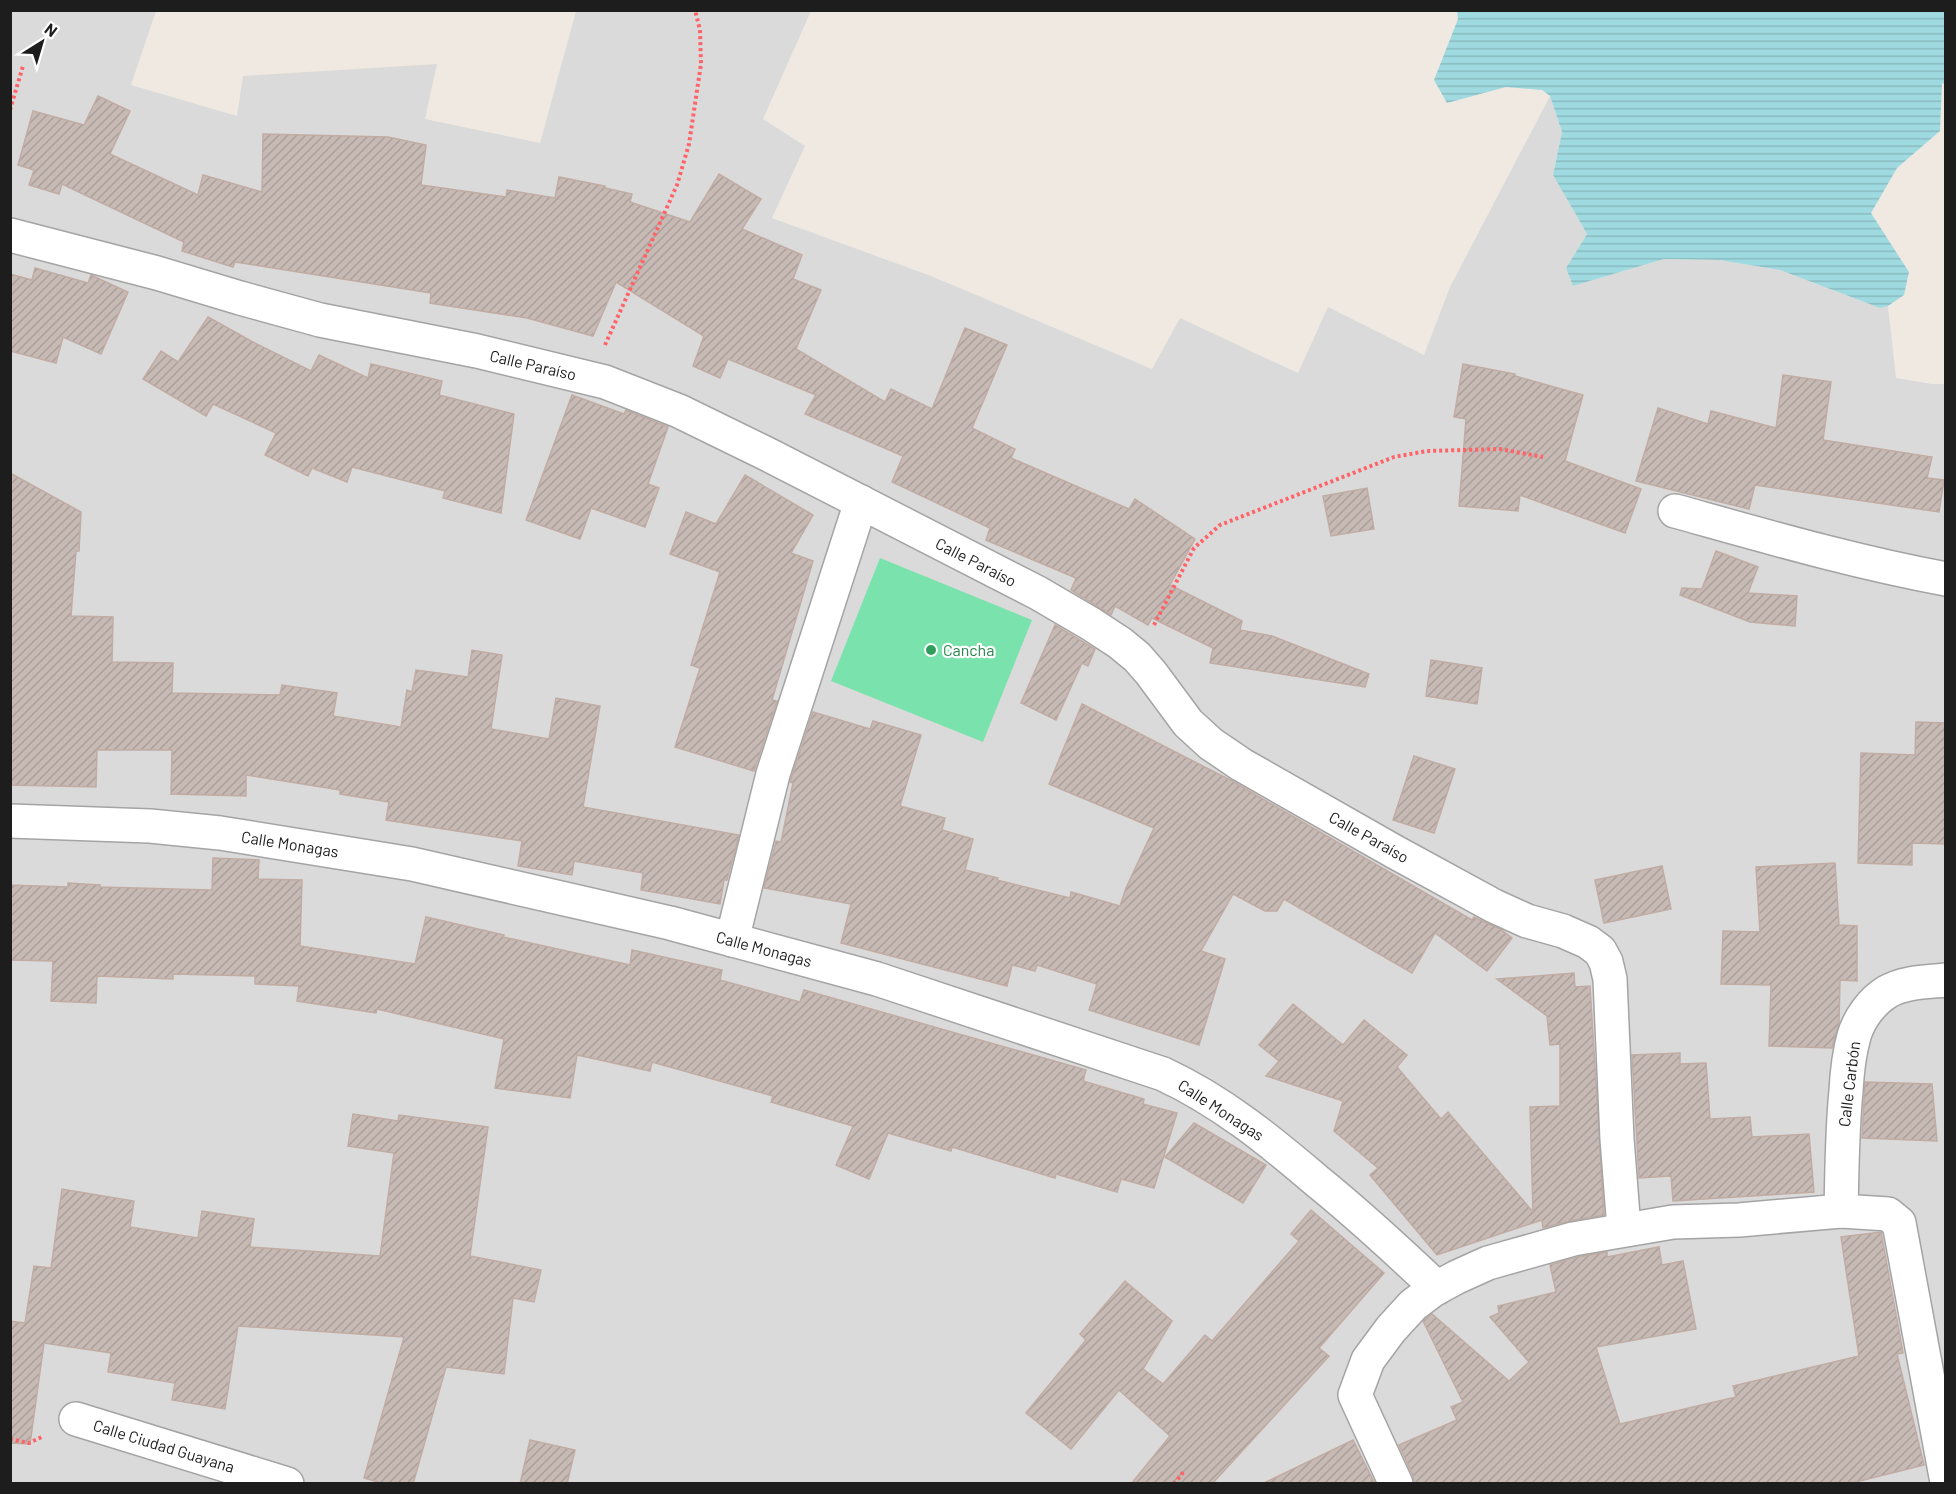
<svg xmlns="http://www.w3.org/2000/svg" width="1956" height="1494" font-family="Barlow,sans-serif">
<style>
.residential{fill:#dbdada}
.pitch{fill:#7ae3ad}
.water{fill:url(#water-rules)}
.building{fill:url(#building-hatch);stroke:#c1aca3;stroke-width:1.5}
.lines{fill:none;stroke-linecap:round;stroke-linejoin:round}
.street-casing{stroke:#a4a4a4;stroke-width:36}
.path{stroke:#ff6368;stroke-width:4;stroke-dasharray:3 3;stroke-linecap:butt}
.street{stroke:#fff;stroke-width:33}
.leisure-dot{fill:#2e9e5b;stroke:#fff;stroke-width:2}
.labels{text-anchor:middle;stroke-width:4.5;stroke-linejoin:round;paint-order:stroke}
.street-label{font-size:16px;fill:#1d1d1d;stroke:#fff}
.leisure-label{font-size:16px;fill:#27864d;stroke:#fff;text-anchor:start}
</style>
<defs>
<pattern id="water-rules" width="6" height="5" patternUnits="userSpaceOnUse" patternTransform="scale(1.5)"><rect width="6" height="5" fill="#9fdae0"/><path d="M0 2.5h6" fill="none" stroke="#88bbc0"/></pattern>
<pattern id="building-hatch" width="6" height="6" patternUnits="userSpaceOnUse" patternTransform="scale(1.5)"><rect width="6" height="6" fill="#c7bab5"/><path d="M-1 1l2-2M0 6l6-6M5 7l2-2" fill="none" stroke="#aa9f9b"/></pattern>
</defs>
<rect width="100%" height="100%" fill="#efe9e2"/>
<polygon class="residential" points="10,11 156,11 131,85 237,116 243,76 437,64 425,119 540,143 576,11 811,11 763,119 805,146 772,218 931,276 1152,369 1180,318 1298,373 1328,307 1424,355 1450,287 1550,96 1562,132 1553,175 1587,234 1566,268 1573,286 1664,259 1719,260 1780,270 1880,308 1888,306 1896,378 1932,384 1946,384 1945,1483 11,1483"/>
<polygon class="pitch" points="880,558 1032,620 983,742 831,681"/>
<polygon class="water" points="1457,11 1945,11 1946,85 1942,83 1940,131 1897,168 1871,213 1909,272 1904,295 1888,306 1880,308 1780,270 1719,260 1664,259 1573,286 1566,268 1587,234 1553,175 1562,132 1550,96 1542,90 1506,87 1447,103 1434,80 1458,19"/>
<g class="building">
<polygon points="98,96 130,111 110,154 198,195 203,175 262,192 263,134 388,137 426,145 421,185 506,197 507,190 555,198 559,177 605,186 605,188 632,194 630,202 690,222 719,174 761,199 742,229 802,255 793,279 821,290 796,349 885,402 891,389 932,409 965,328 1007,345 972,428 1015,449 1011,458 1129,509 1135,499 1195,539 1170,585 1242,621 1240,630 1272,636 1369,674 1365,687 1210,663 1213,648 1152,618 1148,625 1115,606 1111,615 1071,590 1076,578 986,540 990,528 892,482 903,456 805,414 816,395 728,359 720,378 693,366 704,336 616,282 593,336 527,318 430,303 431,293 235,262 233,267 182,251 184,242 62,184 59,194 29,185 34,170 18,165 33,111 84,125"/>
<polygon points="35,268 88,283 91,275 128,292 101,354 63,337 56,363 10,351 10,274 32,280"/>
<polygon points="208,317 251,341 311,371 319,355 368,378 371,364 442,381 439,395 514,414 501,513 443,498 445,491 352,467 347,482 312,468 308,476 265,455 276,433 213,404 206,416 143,379 161,351 178,362"/>
<polygon points="1463,364 1515,374 1515,376 1583,395 1565,461 1641,489 1625,533 1520,495 1518,511 1459,506 1466,419 1454,417"/>
<polygon points="1783,375 1831,382 1823,440 1932,457 1927,478 1944,480 1939,512 1755,485 1749,509 1636,481 1658,408 1708,424 1711,411 1776,428"/>
<polygon points="572,395 624,414 626,410 668,427 648,484 659,488 645,527 591,508 580,539 526,520"/>
<polygon points="10,473 81,512 79,551 76,551 71,616 113,617 112,662 173,663 172,693 280,695 282,685 337,693 333,716 401,727 407,690 412,692 416,670 468,677 472,650 502,655 491,729 549,739 556,698 600,706 583,807 739,835 727,880 724,880 720,904 641,890 643,873 574,861 572,875 518,866 522,841 386,820 389,802 340,794 340,790 246,775 246,796 171,794 172,750 97,750 96,787 10,785"/>
<polygon points="745,475 813,515 791,553 813,561 772,700 777,701 754,771 675,747 700,668 691,665 720,572 670,554 686,512 716,524"/>
<polygon points="1367,488 1374,529 1331,536 1323,496"/>
<polygon points="1716,551 1758,567 1748,593 1797,596 1795,626 1750,622 1680,595 1682,588 1702,589"/>
<polygon points="1055,625 1095,649 1088,666 1082,663 1056,720 1021,703"/>
<polygon points="1431,660 1482,668 1477,704 1426,696"/>
<polygon points="1082,704 1230,780 1472,920 1474,917 1500,929 1512,938 1487,971 1435,933 1412,973 1284,899 1277,911 1265,911 1233,894 1201,951 1225,959 1199,1045 1089,1010 1097,984 1037,965 1035,971 1012,965 1007,986 841,943 851,904 764,888 776,841 781,842 793,783 790,782 813,712 870,729 873,721 921,735 900,806 945,818 942,830 973,839 965,870 998,878 997,880 1070,898 1071,892 1120,906 1126,888 1154,828 1049,784"/>
<polygon points="1916,722 1946,723 1946,844 1912,843 1912,865 1858,863 1861,753 1915,755"/>
<polygon points="1414,756 1455,769 1434,833 1393,820"/>
<polygon points="213,858 259,860 258,879 302,880 300,946 415,964 426,917 504,935 503,937 630,965 632,950 722,970 720,980 800,1002 804,990 1086,1070 1083,1081 1144,1099 1143,1104 1177,1113 1154,1188 1121,1179 1117,1192 1056,1174 1055,1178 952,1147 951,1151 888,1133 869,1179 836,1165 853,1126 771,1102 773,1096 652,1062 650,1071 577,1055 570,1098 495,1088 504,1039 377,1009 376,1013 297,1001 299,986 255,984 255,976 173,974 173,979 97,976 96,1003 51,1001 53,961 10,960 10,885 68,887 68,883 100,885 100,887 212,890"/>
<polygon points="1835,863 1839,925 1857,926 1857,981 1840,980 1839,1023 1832,1048 1769,1046 1771,985 1721,984 1723,931 1760,932 1756,867"/>
<polygon points="1662,866 1671,909 1604,923 1595,880"/>
<polygon points="1574,973 1575,987 1590,986 1604,1215 1570,1221 1543,1228 1542,1220 1437,1255 1370,1175 1378,1168 1334,1131 1343,1101 1266,1076 1279,1061 1259,1045 1293,1004 1343,1045 1364,1020 1407,1055 1397,1067 1441,1119 1448,1112 1533,1212 1530,1107 1560,1106 1560,1044 1550,1045 1547,1016 1497,979"/>
<polygon points="1680,1053 1680,1064 1706,1063 1710,1119 1750,1117 1752,1137 1809,1134 1814,1192 1673,1201 1671,1176 1639,1178 1632,1055"/>
<polygon points="1865,1082 1932,1084 1937,1141 1862,1138"/>
<polygon points="353,1114 398,1121 399,1115 488,1127 470,1256 541,1270 534,1302 513,1298 504,1374 446,1367 413,1484 385,1484 364,1478 404,1337 238,1326 225,1409 172,1400 175,1383 108,1372 111,1353 44,1343 30,1444 10,1443 10,1321 25,1323 34,1266 51,1268 62,1189 134,1201 130,1227 198,1238 202,1211 254,1219 250,1247 380,1256 394,1153 348,1146"/>
<polygon points="1194,1123 1266,1165 1243,1203 1165,1157"/>
<polygon points="1311,1210 1384,1273 1319,1348 1329,1356 1212,1484 1131,1484 1170,1436 1119,1390 1071,1449 1026,1413 1086,1340 1080,1334 1125,1281 1172,1321 1143,1369 1163,1384 1205,1335 1212,1341 1299,1241 1291,1234"/>
<polygon points="1881,1232 1903,1353 1897,1354 1924,1465 1848,1484 1414,1484 1413,1476 1399,1445 1457,1420 1451,1407 1463,1402 1423,1321 1432,1314 1509,1381 1529,1362 1490,1317 1499,1313 1498,1306 1556,1292 1550,1265 1577,1257 1607,1252 1607,1257 1659,1247 1662,1265 1683,1261 1696,1329 1596,1347 1620,1424 1736,1397 1733,1386 1859,1356 1841,1237"/>
<polygon points="530,1440 575,1450 567,1484 520,1484"/>
<polygon points="1353,1440 1375,1484 1262,1484"/>
</g>
<g class="lines">
<defs>
<g id="street">
<polyline points="10,235 157,273 240,298 320,320 477,351 605,382 679,411 769,455 1038,593 1091,624 1120,643 1137,657 1151,673 1188,723 1211,744 1242,765 1395,852 1494,906 1527,921 1563,931 1588,942 1600,951 1606,962 1610,979 1617,1139 1624,1229"/>
<path d="M1675,511C1765,536 1854,562 1946,579"/>
<path d="M10,821L150,826L220,833L412,864L670,923L877,979L1163,1074C1221,1101 1269,1140 1317,1181C1359,1215 1398,1251 1437,1288"/>
<polyline points="732,940 773,774 861,502"/>
<path d="M1841,1211C1842,1171 1842,1131 1846,1091C1847,1072 1849,1054 1854,1036C1859,1019 1872,1001 1887,992C1904,982 1926,982 1946,980"/>
<polyline points="76,1419 287,1484"/>
<polyline points="1396,1484 1355,1395 1368,1360 1391,1329 1413,1305 1433,1290 1457,1277 1488,1263 1573,1239 1673,1222 1739,1220 1841,1211 1888,1214 1899,1223 1946,1477"/>
</g>
</defs>
<use href="#street" class="street-casing"/>
<g class="path">
<polyline points="10,110 23,66"/>
<polyline points="605,345 677,185 689,144 701,64 700,30 695,10"/>
<polyline points="1154,625 1194,548 1220,525 1394,457 1427,451 1500,449 1543,457"/>
<polyline points="10,1439 29,1443 44,1436"/>
<polyline points="1174,1484 1184,1471"/>
</g>
<use href="#street" class="street"/>
</g>
<circle class="leisure-dot" cx="931" cy="650" r="6"/>
<g class="labels">
<g class="street-label">
<text transform="translate(533 365) rotate(13)" y="6">Calle Paraíso</text>
<text transform="translate(976 562) rotate(27)" y="6">Calle Paraíso</text>
<text transform="translate(1369 837) rotate(29)" y="6">Calle Paraíso</text>
<text transform="translate(290 844) rotate(9)" y="6">Calle Monagas</text>
<text transform="translate(764 949) rotate(15)" y="6">Calle Monagas</text>
<text transform="translate(1849 1084) rotate(-83)" y="6">Calle Carbón</text>
<text transform="translate(1221 1110) rotate(33)" y="6">Calle Monagas</text>
<text transform="translate(164 1446) rotate(17)" y="6">Calle Ciudad Guayana</text>
</g>
<g class="leisure-label">
<text x="943" y="656">Cancha</text>
</g>
</g>
<rect width="1956" height="1494" fill="none" stroke="#1d1d1d" stroke-width="24"/>
<g transform="translate(42 42) rotate(37)" stroke="#ffffff" stroke-width="4.5" paint-order="stroke">
<path d="M0-4.5L10 22L0 15L-10 22Z" fill="#1d1d1d"/>
<text y="-9" font-size="16" font-weight="bold" text-anchor="middle" fill="#1d1d1d">N</text>
</g>
</svg>
